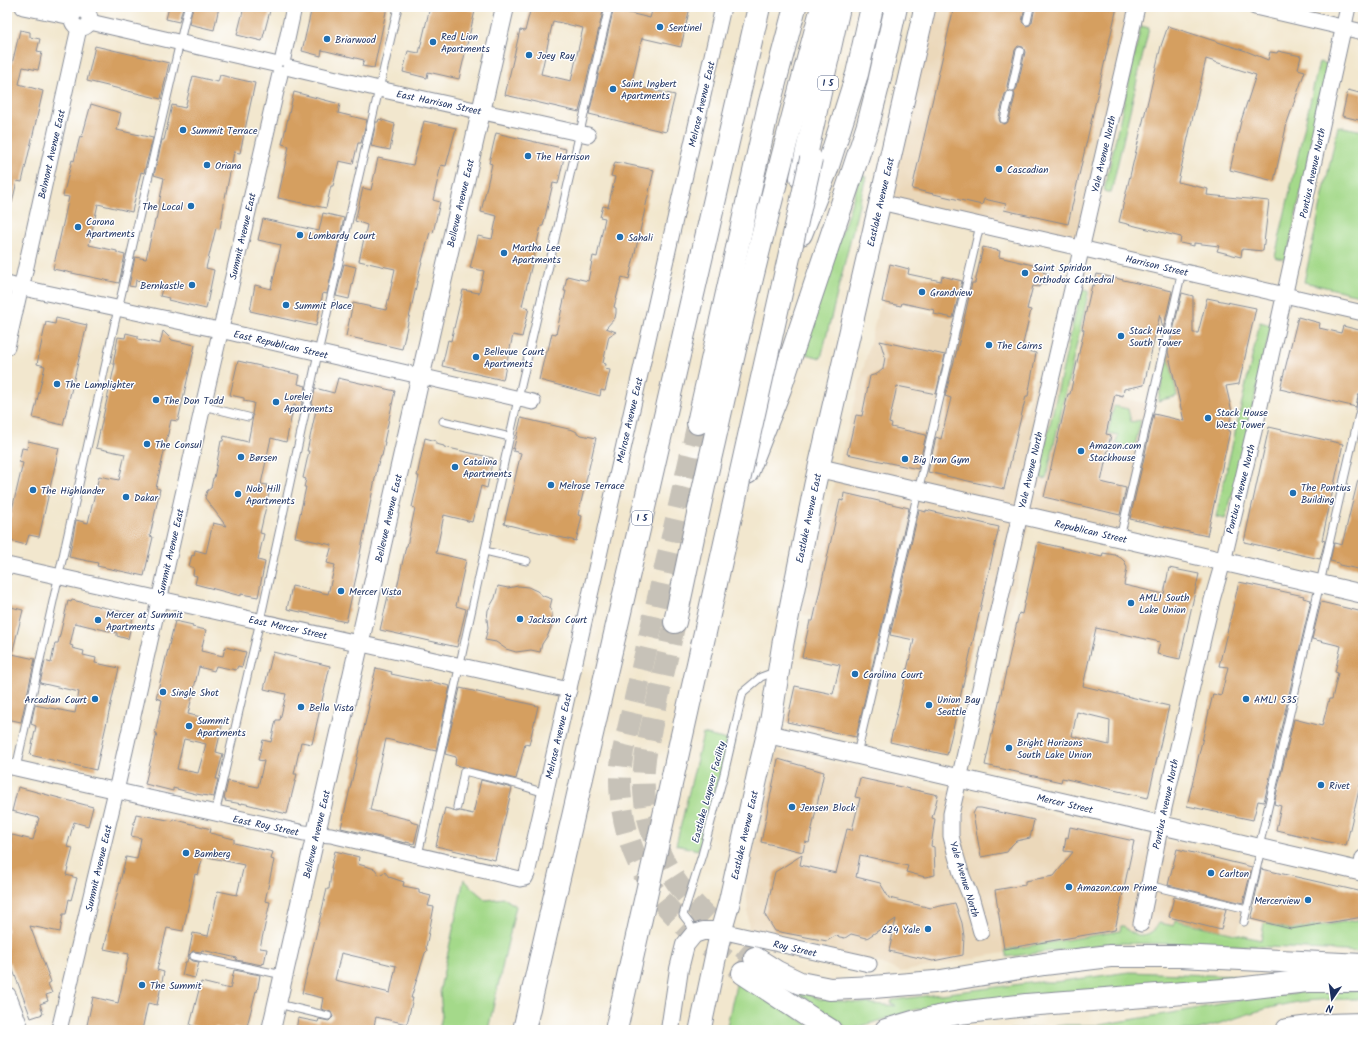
<svg xmlns="http://www.w3.org/2000/svg" width="1370" height="1037" font-family="Kalam,sans-serif">
<style>
.built{fill:#ebd8ba}
.green{fill:#a4d98a;stroke:#608474}
.building{fill:#d59f61;fill-rule:evenodd}
.lines{fill:none;stroke-linecap:round;stroke-linejoin:round}
.motorway-tunnel{stroke:#c7c2b8;stroke-width:22;stroke-dasharray:22 11;stroke-linecap:butt}
.service-casing{stroke:#868b96;stroke-width:9}
.minor-casing{stroke:#868b96;stroke-width:17}
.tertiary-casing{stroke:#868b96;stroke-width:20}
.secondary-casing{stroke:#868b96;stroke-width:23}
.motorway-casing{stroke:#868b96;stroke-width:24}
.service{stroke:#fff;stroke-width:7}
.minor{stroke:#fff;stroke-width:15}
.tertiary{stroke:#fff;stroke-width:18}
.secondary{stroke:#fff;stroke-width:21}
.motorway{stroke:#fff;stroke-width:22}
.motorway-bridge-casing{stroke:#868b96;stroke-width:24;stroke-linecap:butt}
.motorway-bridge{stroke:#fff;stroke-width:22}
.poi-dot{fill:#1f6fb2;stroke:#fff;stroke-width:1.5}
.labels{text-anchor:middle;stroke-width:3;stroke-linejoin:round;paint-order:stroke}
.shield{fill:#fff;stroke:#5f6d8e;stroke-width:1}
.shield-label{font-size:9px;font-weight:bold;fill:#1b2f5e}
.poi-label{font-size:10px;fill:#1b2f5e;stroke:#fff;text-anchor:start}
.street-label{font-size:10px;fill:#1b2f5e;stroke:#fff}
</style>
<rect width="100%" height="100%" fill="#fff"/>
<filter id="ink" filterUnits="userSpaceOnUse"><feTurbulence type="fractalNoise" baseFrequency=".025" numOctaves="2"/><feDisplacementMap in="SourceGraphic" scale="8" xChannelSelector="R" yChannelSelector="G"/><feConvolveMatrix kernelMatrix="1 2 1 2 8 2 1 2 1" color-interpolation-filters="sRGB"/></filter>
<filter id="wash" filterUnits="userSpaceOnUse"><feTurbulence type="fractalNoise" baseFrequency=".012" numOctaves="4" result="noise"/><feDisplacementMap in="SourceGraphic" scale="16" xChannelSelector="R" yChannelSelector="G"/><feGaussianBlur stdDeviation="0.9" result="paint"/><feColorMatrix in="noise" values="0 0 0 0 0 0 0 0 0 0 0 0 0 0 0 0 0 1.4 0 .05"/><feComposite in="paint" operator="in"/></filter>
<g filter="url(#wash)">
<rect width="100%" height="100%" fill="#f2e7ce"/>
<g class="built">
<polygon points="925,7 1137,7 1082,248 880,202"/>
<polygon points="880,303 960,321 944,394 1027,413 1035,378 1154,405 1122,547 1029,525 1004,635 897,611 891,635 801,614"/>
<polygon points="777,750 1254,862 1238,932 1133,932 980,957 901,972 880,963 749,932 746,883"/>
</g>
<g class="green">
<polygon points="1141,26 1149,28 1111,193 1104,191"/>
<polygon points="1319,62 1327,64 1327,75 1286,260 1275,257"/>
<polygon points="1338,126 1363,131 1363,296 1304,282"/>
<polygon points="861,174 866,177 821,358 802,353"/>
<polygon points="1081,289 1089,290 1046,479 1038,477"/>
<polygon points="1260,322 1271,325 1235,486 1225,519 1216,517"/>
<polygon points="1168,354 1177,396 1158,401"/>
<polygon points="1114,406 1128,409 1131,422 1141,420 1134,449 1116,444 1118,435 1108,433"/>
<polygon points="703,734 735,742 698,850 676,845"/>
<polygon points="464,879 473,889 486,900 504,898 516,906 488,1030 439,1030 442,1016 440,989"/>
<path d="M1363,919V952L1231,945L1113,943L1007,957L1005,950L1120,931L1121,926H1124C1133,939 1152,938 1159,923L1174,926L1175,920L1261,940L1264,923L1292,930Z"/>
<path d="M1129,972L1234,976L1232,979L954,1015L917,1009L852,1029C833,1022 824,1013 809,1001C803,996 794,993 787,989L788,987L820,999L896,1006L891,1003L892,1000L1038,982H1055Z"/>
<polygon points="738,976 815,1030 726,1030"/>
<path d="M1363,990V999C1335,999 1305,999 1278,1006C1250,1012 1224,1023 1196,1030H1010L1066,1025H1100L1183,1011L1262,996L1314,991Z"/>
</g>
<g id="blocks">
<g class="building">
<polygon points="169,7 183,7 179,22 166,19"/>
<polygon points="193,7 219,7 214,30 189,24"/>
<polygon points="244,7 271,7 262,41 237,35"/>
<polygon points="312,7 387,7 374,68 362,66 364,60 322,50 321,56 302,51"/>
<polygon points="430,7 458,7 475,11 459,79 428,72 427,78 403,72 408,51 419,53"/>
<path d="M531,7H604L579,112L505,95L520,30L525,31ZM553,21L583,28L571,81L541,74Z"/>
<polygon points="614,7 627,7 625,12 650,18 653,7 690,7 681,47 642,38 631,85 675,95 666,132 589,114"/>
<path d="M954,7H1025L1022,22L1026,26L1030,25L1032,22L1035,7H1117L1068,224L1004,210L1006,204L984,199L982,205L912,189ZM1018,46L1023,47L1025,52L1017,88L1014,92L1015,96L1009,120L1007,123L1003,124L1000,122L999,118L1005,94L1008,90L1007,86L1015,50Z"/>
<polygon points="1168,26 1246,51 1268,60 1270,52 1277,53 1278,51 1301,56 1298,69 1305,71 1287,123 1274,181 1230,170 1241,121 1256,75 1206,59 1178,182 1208,189 1207,195 1269,201 1263,251 1242,249 1241,257 1217,251 1219,246 1194,243 1194,246 1180,243 1181,237 1119,222 1161,46"/>
<polygon points="20,30 30,32 30,37 40,39 37,51 42,52 38,70 23,67 19,84 43,91 22,182 17,181 12,203 7,203 7,63 12,64"/>
<polygon points="95,46 169,63 161,99 87,81"/>
<polygon points="220,75 255,83 240,153 234,152 225,198 220,229 216,228 206,268 214,270 206,309 168,300 169,298 160,296 163,286 136,280 135,287 129,286 135,257 146,259 155,220 156,220 164,178 154,175 162,140 164,140 172,105 185,108 193,76 218,82"/>
<polygon points="1348,90 1363,94 1363,121 1342,116"/>
<polygon points="294,92 340,104 338,113 367,120 361,143 358,143 353,164 339,161 333,186 331,186 326,208 278,198 289,146 282,144"/>
<polygon points="91,104 121,113 117,130 153,138 144,173 141,172 132,212 98,204 89,245 117,251 117,253 125,255 119,283 53,269 69,197 63,196 72,160 74,161 80,136 82,137"/>
<polygon points="379,119 395,124 390,150 371,146 376,122 378,122"/>
<polygon points="424,121 456,128 446,166 441,165 433,200 440,202 433,233 430,232 420,269 402,349 346,336 353,303 386,310 395,269 359,261 367,225 355,221 363,188 371,190 378,158 413,165"/>
<polygon points="496,133 566,149 558,184 553,183 543,226 541,226 522,306 529,308 522,337 513,335 503,380 442,366 448,340 451,341 463,290 479,293 484,271 470,268 478,236 492,239 497,216 481,212 492,164 489,163"/>
<polygon points="615,162 654,170 629,279 622,277 614,307 616,308 616,313 615,318 606,328 616,332 609,336 603,363 606,364 605,369 610,370 605,391 601,390 600,396 539,380 546,350 548,350 552,333 556,334 566,291 564,291 567,276 588,281 593,256 597,257 605,218 600,217 603,206 608,207 615,177 611,176"/>
<polygon points="323,213 344,218 327,294 323,293 316,326 250,311 255,285 271,289 281,245 258,240 263,219 319,231"/>
<polygon points="983,247 1000,251 999,257 1037,266 1037,268 1043,269 1043,272 1049,274 1046,284 1041,283 1039,287 1033,286 1027,309 1031,310 1022,348 1028,349 1027,351 1036,353 1028,396 1026,396 1004,489 928,472 936,437 941,439 951,398 945,396 959,342 972,283 975,283"/>
<polygon points="344,264 356,267 349,299 336,296"/>
<polygon points="890,264 909,269 908,274 941,281 942,276 962,281 953,318 934,314 935,310 902,303 901,306 882,302"/>
<polygon points="1097,274 1172,291 1163,330 1160,314 1144,385 1124,389 1123,396 1115,394 1106,434 1111,435 1101,482 1126,488 1120,515 1044,497 1068,394 1070,394 1084,330 1082,329 1092,285 1094,286"/>
<polygon points="1182,293 1193,296 1193,333 1198,333 1207,298 1256,308 1239,384 1226,386 1232,412 1228,431 1230,431 1207,536 1130,519 1154,414 1184,421 1168,352"/>
<polygon points="1298,317 1320,323 1319,328 1341,333 1343,326 1363,331 1363,392 1360,393 1358,396 1356,407 1280,389"/>
<polygon points="56,318 87,325 63,425 33,418 45,366 37,364 46,322 55,324"/>
<polygon points="163,331 172,340 195,345 178,421 171,420 156,488 160,489 150,536 153,537 144,576 97,566 98,563 69,557 76,520 88,523 99,476 119,480 125,454 96,448 115,364 113,364 118,337 125,338 126,333 138,336 138,339 160,344"/>
<polygon points="880,341 945,355 936,394 897,386 889,423 892,424 891,427 926,435 918,469 847,454 856,415 862,416 870,376 877,374 883,369 885,357"/>
<polygon points="238,361 300,375 298,384 306,386 301,407 294,405 286,442 271,438 261,484 267,485 266,488 270,489 260,533 264,534 258,560 265,562 258,597 241,594 241,596 195,584 197,576 193,575 194,568 189,566 192,555 194,556 195,550 206,553 213,523 226,526 205,498 207,491 211,488 213,478 214,478 221,441 223,441 224,436 248,442 253,416 252,414 254,403 244,401 244,398 230,395"/>
<polygon points="338,378 395,391 384,442 385,442 382,456 381,456 378,464 358,564 359,564 346,622 287,609 292,586 328,594 335,565 327,563 332,545 295,537 306,487 304,487 306,479 303,478 309,451 307,451 316,410 311,409 315,388 334,393"/>
<polygon points="521,418 573,430 577,432 577,434 596,438 578,515 582,516 576,541 504,524 521,453 513,451"/>
<polygon points="1269,427 1343,444 1322,540 1325,541 1320,559 1244,542"/>
<polygon points="425,438 436,441 436,444 444,446 444,447 493,458 487,488 481,486 472,522 444,515 436,553 466,560 456,606 466,609 457,647 380,630 388,596 395,597 406,546 407,546 415,508 412,507 419,476 417,476"/>
<polygon points="28,441 59,448 39,537 29,535 26,545 7,540 7,518 10,518 23,463 19,462 22,448 27,449"/>
<polygon points="1358,480 1363,480 1363,570 1339,565 1339,563 1330,561 1334,543 1342,545"/>
<polygon points="844,493 909,508 856,737 787,722 795,686 833,694 840,665 802,657 810,621 813,621 840,500 843,501"/>
<polygon points="919,510 926,512 926,510 999,527 947,755 890,742 914,640 890,635"/>
<path d="M1038,542L1102,557L1103,553L1115,555L1121,558L1125,562L1127,568L1124,585L1164,594L1169,568L1199,574L1180,659L1157,654L1160,642L1096,628L1083,686L1169,706L1148,798L1062,778L1061,782L985,765L1019,613L1022,614ZM1077,712L1110,720L1109,745L1072,736Z"/>
<polygon points="1239,582 1304,596 1303,598 1311,600 1264,802 1258,801 1253,820 1187,806 1213,694 1221,696 1228,667 1219,666"/>
<polygon points="498,586 508,588 518,586 528,587 537,591 543,596 552,599 550,607 552,613 552,625 548,635 542,644 540,652 531,650 516,652 506,649 496,642 485,640 488,628 487,619 488,610 495,598"/>
<polygon points="72,600 132,614 131,616 133,617 128,639 117,636 117,633 75,623 70,645 73,646 72,648 84,651 83,655 96,658 95,663 119,668 96,770 30,755 36,726 31,724 35,705 75,713 79,692 40,683 45,661 51,663 55,643 58,643 68,601 71,602"/>
<polygon points="1321,602 1363,612 1363,773 1346,846 1276,830 1281,806 1274,804 1294,719 1322,726 1329,699 1332,699 1338,673 1335,672 1341,646 1312,639"/>
<polygon points="7,606 23,610 12,654 35,659 21,722 7,719"/>
<path d="M175,621L193,625L192,627L206,630L201,651L223,656L225,647L246,652L242,667L238,666L236,670L216,666L214,671L199,667L188,714L223,722L216,752L223,754L216,779H218L214,797L196,794L173,788V791L145,784L157,733H155L162,700L156,698ZM184,739L206,744L198,773L177,769Z"/>
<polygon points="273,652 330,666 312,744 301,742 294,774 297,774 287,814 242,803 242,804 225,801 226,799 224,799 228,781 258,787 264,761 258,760 263,740 271,742 276,720 280,720 286,694 264,689"/>
<polygon points="376,668 392,672 391,674 428,682 428,681 450,686 436,751 386,739 370,810 411,820 411,822 419,824 414,844 406,842 406,843 341,828 369,706 368,706 371,693 370,693"/>
<polygon points="460,688 538,706 529,745 525,744 516,779 455,765 456,757 445,754"/>
<polygon points="778,759 824,772 809,843 805,842 803,852 761,842"/>
<polygon points="860,778 938,795 932,818 935,819 931,846 934,847 935,875 925,877 906,872 908,866 860,855 856,877 880,883 889,898 931,908 955,903 962,923 964,936 963,955 933,961 889,951 896,919 867,938 851,934 845,938 835,936 827,941 775,931 765,915 775,872 802,855 800,865 836,873 847,829 852,830 860,798 855,797"/>
<polygon points="481,780 512,788 495,860 436,846 445,808 453,810 456,812 460,811 473,814"/>
<polygon points="18,787 93,807 88,826 74,822 67,847 73,848 66,875 77,878 71,900 69,899 66,914 63,914 60,932 30,926 51,982 48,984 52,993 46,995 48,1001 40,1004 43,1014 31,1018 10,962 7,964 7,866 12,848 9,847 12,835 33,840 39,818 12,811"/>
<polygon points="976,808 981,808 1034,820 1030,838 1016,841 1011,846 1007,852 981,857 973,814"/>
<polygon points="136,814 173,821 173,819 211,829 210,833 234,839 234,843 273,852 271,859 274,860 265,901 270,902 260,948 267,949 264,964 263,963 262,965 236,960 237,958 202,950 201,952 193,951 189,955 189,958 193,961 199,962 195,978 182,975 185,962 187,962 193,933 208,936 218,891 237,895 244,865 203,856 198,875 195,874 183,931 167,928 157,970 164,972 157,1005 148,1003 142,1030 110,1030 87,1025 93,997 118,1003 129,954 104,949 126,857 137,859 141,838 131,836"/>
<polygon points="1070,827 1134,841 1115,930 1004,949 995,890 1025,885 1025,881 1054,876 1073,852 1064,851 1066,837 1068,838"/>
<polygon points="1177,849 1252,867 1243,903 1168,885"/>
<path d="M335,851L359,857L358,864L375,869L379,875L385,872L389,877L404,882L403,886L419,889V893L431,896L428,906L434,907L426,947L427,951L425,953L411,998H413L407,1024L376,1017L373,1030H296L298,1018L318,1022L319,1019L329,1021L333,1017L331,1012L321,1009L323,998L302,993L327,889H329L332,868H331ZM341,953L396,966L390,993L335,980Z"/>
<polygon points="1261,869 1363,892 1363,917 1291,929 1251,919 1254,908 1253,907"/>
<polygon points="1174,897 1226,909 1221,930 1169,917"/>
<polygon points="234,970 260,975 257,992 256,991 246,1030 234,1027 233,1030 227,1030 215,1027 214,1030 209,1030 190,1025 201,982 230,989"/>
</g>
</g>
</g>
<g filter="url(#ink)">
<use href="#blocks" fill-opacity="0" stroke="#868b96" stroke-width="1"/>
<g class="lines">
<g class="motorway-tunnel">
<path d="M698,423L623,751C622,760 620,770 620,779C620,822 634,866 661,900C684,929 715,951 743,973"/>
<path d="M675,622C669,649 663,675 657,702C653,721 648,739 645,759C639,804 653,851 680,887C700,914 729,936 755,958"/>
</g>
<defs>
<g id="service">
<polyline points="1027,21 1030,7"/>
<polyline points="1012,87 1020,51"/>
<polyline points="1004,119 1010,95"/>
<polyline points="203,406 248,417"/>
<polyline points="443,421 510,437"/>
<polyline points="1120,538 1182,271"/>
<polyline points="485,551 527,561"/>
<polyline points="857,754 980,225"/>
<polyline points="16,768 115,322 188,7"/>
<polyline points="457,807 464,771 516,784 545,793"/>
<polyline points="215,814 260,621 320,344 398,7"/>
<polyline points="1259,847 1363,397"/>
<polyline points="418,855 518,399 609,7"/>
<polyline points="1148,885 1247,909"/>
<polyline points="1244,922 1261,849"/>
<polyline points="694,934 690,924 683,915 702,855 724,774 743,692 761,677 777,671"/>
<polyline points="194,956 283,975"/>
<polyline points="278,1004 328,1016"/>
</g>
<g id="minor">
<polyline points="23,7 72,17"/>
<polyline points="1255,7 1363,32"/>
<circle cx="81" cy="19" r="9"/>
<polyline points="90,22 274,64"/>
<polyline points="283,58 294,7"/>
<polyline points="290,68 379,89 588,135"/>
<polyline points="880,202 1363,313"/>
<polyline points="23,280 79,28"/>
<polyline points="7,284 14,286"/>
<polyline points="28,289 233,333 533,402"/>
<polyline points="7,347 19,294"/>
<polyline points="7,565 569,690"/>
<polyline points="7,766 304,833 331,835 520,879 525,878 527,874 723,7"/>
<polyline points="1360,872 1363,858"/>
<polyline points="1141,924 1164,808 1212,600 1223,562 1259,410 1348,7"/>
<polyline points="721,931 869,964"/>
<polyline points="981,932 972,900 962,876 956,856 951,836 951,814 1137,7"/>
<polyline points="59,1030 116,791 203,406 280,74"/>
</g>
<g id="tertiary">
<polyline points="819,468 1363,594"/>
<polyline points="768,734 1363,872"/>
<polyline points="7,996 20,1030"/>
<polyline points="271,1030 505,7"/>
<polyline points="670,1030 679,969 685,945 694,934 703,931 721,931"/>
</g>
<polyline id="secondary" points="700,1030 721,931 729,903 758,773 771,719 783,643 815,484 925,7"/>
<g id="motorway">
<polyline points="801,178 839,7"/>
<polyline points="801,234 827,169 857,74 872,7"/>
<polyline points="698,423 768,109 795,7"/>
<polyline points="747,473 780,389 854,168 868,125 879,82 896,7"/>
<path d="M675,622C688,562 700,502 714,442C746,296 783,151 822,7"/>
<polyline points="755,958 777,972 800,983 830,989 873,987 935,982 1044,964 1110,956 1179,956 1363,965"/>
<polyline points="743,973 814,1020 830,1030"/>
<polyline points="524,1030 759,7"/>
<polyline points="886,1030 913,1022 959,1013 1026,1005 1237,989 1307,981 1363,981"/>
<polyline points="1287,1030 1327,1025 1363,1024"/>
</g>
</defs>
<use href="#service" class="service-casing"/>
<use href="#minor" class="minor-casing"/>
<use href="#tertiary" class="tertiary-casing"/>
<use href="#secondary" class="secondary-casing"/>
<use href="#motorway" class="motorway-casing"/>
<use href="#service" class="service"/>
<use href="#minor" class="minor"/>
<use href="#tertiary" class="tertiary"/>
<use href="#secondary" class="secondary"/>
<use href="#motorway" class="motorway"/>
<defs>
<polyline id="motorway-bridge" points="616,1030 811,159"/>
</defs>
<use href="#motorway-bridge" class="motorway-bridge-casing"/>
<use href="#motorway-bridge" class="motorway-bridge"/>
</g>
</g>
<g class="poi-dot">
<circle cx="660" cy="27" r="4"/>
<circle cx="327" cy="39" r="4"/>
<circle cx="433" cy="42" r="4"/>
<circle cx="529" cy="55" r="4"/>
<circle cx="613" cy="89" r="4"/>
<circle cx="183" cy="130" r="4"/>
<circle cx="528" cy="156" r="4"/>
<circle cx="207" cy="165" r="4"/>
<circle cx="999" cy="169" r="4"/>
<circle cx="191" cy="206" r="4"/>
<circle cx="78" cy="227" r="4"/>
<circle cx="300" cy="235" r="4"/>
<circle cx="620" cy="237" r="4"/>
<circle cx="504" cy="253" r="4"/>
<circle cx="1025" cy="273" r="4"/>
<circle cx="192" cy="285" r="4"/>
<circle cx="922" cy="292" r="4"/>
<circle cx="286" cy="305" r="4"/>
<circle cx="1121" cy="336" r="4"/>
<circle cx="989" cy="345" r="4"/>
<circle cx="476" cy="357" r="4"/>
<circle cx="57" cy="384" r="4"/>
<circle cx="156" cy="400" r="4"/>
<circle cx="276" cy="402" r="4"/>
<circle cx="1208" cy="418" r="4"/>
<circle cx="147" cy="444" r="4"/>
<circle cx="1081" cy="451" r="4"/>
<circle cx="241" cy="457" r="4"/>
<circle cx="905" cy="459" r="4"/>
<circle cx="455" cy="467" r="4"/>
<circle cx="551" cy="485" r="4"/>
<circle cx="33" cy="490" r="4"/>
<circle cx="1293" cy="493" r="4"/>
<circle cx="238" cy="494" r="4"/>
<circle cx="126" cy="497" r="4"/>
<circle cx="341" cy="591" r="4"/>
<circle cx="1131" cy="603" r="4"/>
<circle cx="520" cy="619" r="4"/>
<circle cx="98" cy="620" r="4"/>
<circle cx="855" cy="674" r="4"/>
<circle cx="163" cy="692" r="4"/>
<circle cx="95" cy="699" r="4"/>
<circle cx="1246" cy="699" r="4"/>
<circle cx="929" cy="705" r="4"/>
<circle cx="301" cy="707" r="4"/>
<circle cx="189" cy="726" r="4"/>
<circle cx="1009" cy="748" r="4"/>
<circle cx="1321" cy="785" r="4"/>
<circle cx="792" cy="807" r="4"/>
<circle cx="186" cy="853" r="4"/>
<circle cx="1211" cy="873" r="4"/>
<circle cx="1069" cy="887" r="4"/>
<circle cx="1308" cy="900" r="4"/>
<circle cx="928" cy="929" r="4"/>
<circle cx="142" cy="985" r="4"/>
</g>
<g class="labels">
<g class="shield">
<rect x="818" y="76" width="20" height="14" rx="3"/>
<rect x="632" y="511" width="20" height="14" rx="3"/>
</g>
<g class="shield-label">
<text x="828" y="86">I 5</text>
<text x="642" y="521">I 5</text>
</g>
<g class="poi-label">
<text x="668" y="31">Sentinel</text>
<text x="441" y="40">Red Lion<tspan x="441" dy="12">Apartments</tspan></text>
<text x="335" y="43">Briarwood</text>
<text x="537" y="59">Joey Ray</text>
<text x="621" y="87">Saint Ingbert<tspan x="621" dy="12">Apartments</tspan></text>
<text x="191" y="134">Summit Terrace</text>
<text x="536" y="160">The Harrison</text>
<text x="215" y="169">Oriana</text>
<text x="1007" y="173">Cascadian</text>
<text x="183" y="210" text-anchor="end">The Local</text>
<text x="86" y="225">Corona<tspan x="86" dy="12">Apartments</tspan></text>
<text x="308" y="239">Lombardy Court</text>
<text x="628" y="241">Sahali</text>
<text x="512" y="251">Martha Lee<tspan x="512" dy="12">Apartments</tspan></text>
<text x="1033" y="271">Saint Spiridon<tspan x="1033" dy="12">Orthodox Cathedral</tspan></text>
<text x="184" y="289" text-anchor="end">Bernkastle</text>
<text x="930" y="296">Grandview</text>
<text x="294" y="309">Summit Place</text>
<text x="1129" y="334">Stack House<tspan x="1129" dy="12">South Tower</tspan></text>
<text x="997" y="349">The Cairns</text>
<text x="484" y="355">Bellevue Court<tspan x="484" dy="12">Apartments</tspan></text>
<text x="65" y="388">The Lamplighter</text>
<text x="284" y="400">Lorelei<tspan x="284" dy="12">Apartments</tspan></text>
<text x="164" y="404">The Don Todd</text>
<text x="1216" y="416">Stack House<tspan x="1216" dy="12">West Tower</tspan></text>
<text x="155" y="448">The Consul</text>
<text x="1089" y="449">Amazon.com<tspan x="1089" dy="12">Stackhouse</tspan></text>
<text x="249" y="461">Børsen</text>
<text x="913" y="463">Big Iron Gym</text>
<text x="463" y="465">Catalina<tspan x="463" dy="12">Apartments</tspan></text>
<text x="559" y="489">Melrose Terrace</text>
<text x="1301" y="491">The Pontius<tspan x="1301" dy="12">Building</tspan></text>
<text x="246" y="492">Nob Hill<tspan x="246" dy="12">Apartments</tspan></text>
<text x="41" y="494">The Highlander</text>
<text x="134" y="501">Dakar</text>
<text x="349" y="595">Mercer Vista</text>
<text x="1139" y="601">AMLI South<tspan x="1139" dy="12">Lake Union</tspan></text>
<text x="106" y="618">Mercer at Summit<tspan x="106" dy="12">Apartments</tspan></text>
<text x="528" y="623">Jackson Court</text>
<text x="863" y="678">Carolina Court</text>
<text x="171" y="696">Single Shot</text>
<text x="87" y="703" text-anchor="end">Arcadian Court</text>
<text x="937" y="703">Union Bay<tspan x="937" dy="12">Seattle</tspan></text>
<text x="1254" y="703">AMLI 535</text>
<text x="309" y="711">Bella Vista</text>
<text x="197" y="724">Summit<tspan x="197" dy="12">Apartments</tspan></text>
<text x="1017" y="746">Bright Horizons<tspan x="1017" dy="12">South Lake Union</tspan></text>
<text x="1329" y="789">Rivet</text>
<text x="800" y="811">Jensen Block</text>
<text x="194" y="857">Bamberg</text>
<text x="1219" y="877">Carlton</text>
<text x="1077" y="891">Amazon.com Prime</text>
<text x="1300" y="904" text-anchor="end">Mercerview</text>
<text x="920" y="933" text-anchor="end">624 Yale</text>
<text x="150" y="989">The Summit</text>
</g>
<g class="street-label">
<text transform="translate(439 102) rotate(12)" y="4">East Harrison Street</text>
<text transform="translate(701 104) rotate(-77)" y="4">Melrose Avenue East</text>
<text transform="translate(51 154) rotate(-77)" y="4">Belmont Avenue East</text>
<text transform="translate(1103 154) rotate(-77)" y="4">Yale Avenue North</text>
<text transform="translate(1312 173) rotate(-78)" y="4">Pontius Avenue North</text>
<text transform="translate(880 202) rotate(-77)" y="4">Eastlake Avenue East</text>
<text transform="translate(460 203) rotate(-77)" y="4">Bellevue Avenue East</text>
<text transform="translate(242 236) rotate(-77)" y="4">Summit Avenue East</text>
<text transform="translate(1157 265) rotate(13)" y="4">Harrison Street</text>
<text transform="translate(281 344) rotate(13)" y="4">East Republican Street</text>
<text transform="translate(629 420) rotate(-77)" y="4">Melrose Avenue East</text>
<text transform="translate(1030 470) rotate(-77)" y="4">Yale Avenue North</text>
<text transform="translate(1240 489) rotate(-76)" y="4">Pontius Avenue North</text>
<text transform="translate(388 518) rotate(-77)" y="4">Bellevue Avenue East</text>
<text transform="translate(808 518) rotate(-78)" y="4">Eastlake Avenue East</text>
<text transform="translate(1091 531) rotate(13)" y="4">Republican Street</text>
<text transform="translate(170 552) rotate(-77)" y="4">Summit Avenue East</text>
<text transform="translate(288 627) rotate(12)" y="4">East Mercer Street</text>
<text transform="translate(558 736) rotate(-77)" y="4">Melrose Avenue East</text>
<text transform="translate(708 792) rotate(-75)" y="4">Eastlake Layover Facility</text>
<text transform="translate(1065 803) rotate(13)" y="4">Mercer Street</text>
<text transform="translate(1165 804) rotate(-78)" y="4">Pontius Avenue North</text>
<text transform="translate(266 825) rotate(12)" y="4">East Roy Street</text>
<text transform="translate(316 834) rotate(-77)" y="4">Bellevue Avenue East</text>
<text transform="translate(744 835) rotate(-77)" y="4">Eastlake Avenue East</text>
<text transform="translate(98 868) rotate(-77)" y="4">Summit Avenue East</text>
<text transform="translate(965 879) rotate(73)" y="4">Yale Avenue North</text>
<text transform="translate(795 948) rotate(13)" y="4">Roy Street</text>
</g>
</g>
<rect width="1370" height="1037" fill="none" stroke="#fff" stroke-width="24"/>
<g transform="translate(1332 999) rotate(193)" stroke="#ffffff" stroke-width="3" paint-order="stroke">
<path d="M0-3L7 15L0 10L-7 15Z" fill="#1b2f5e"/>
<text y="-6" font-size="11" font-weight="bold" text-anchor="middle" fill="#1b2f5e">N</text>
</g>
</svg>
